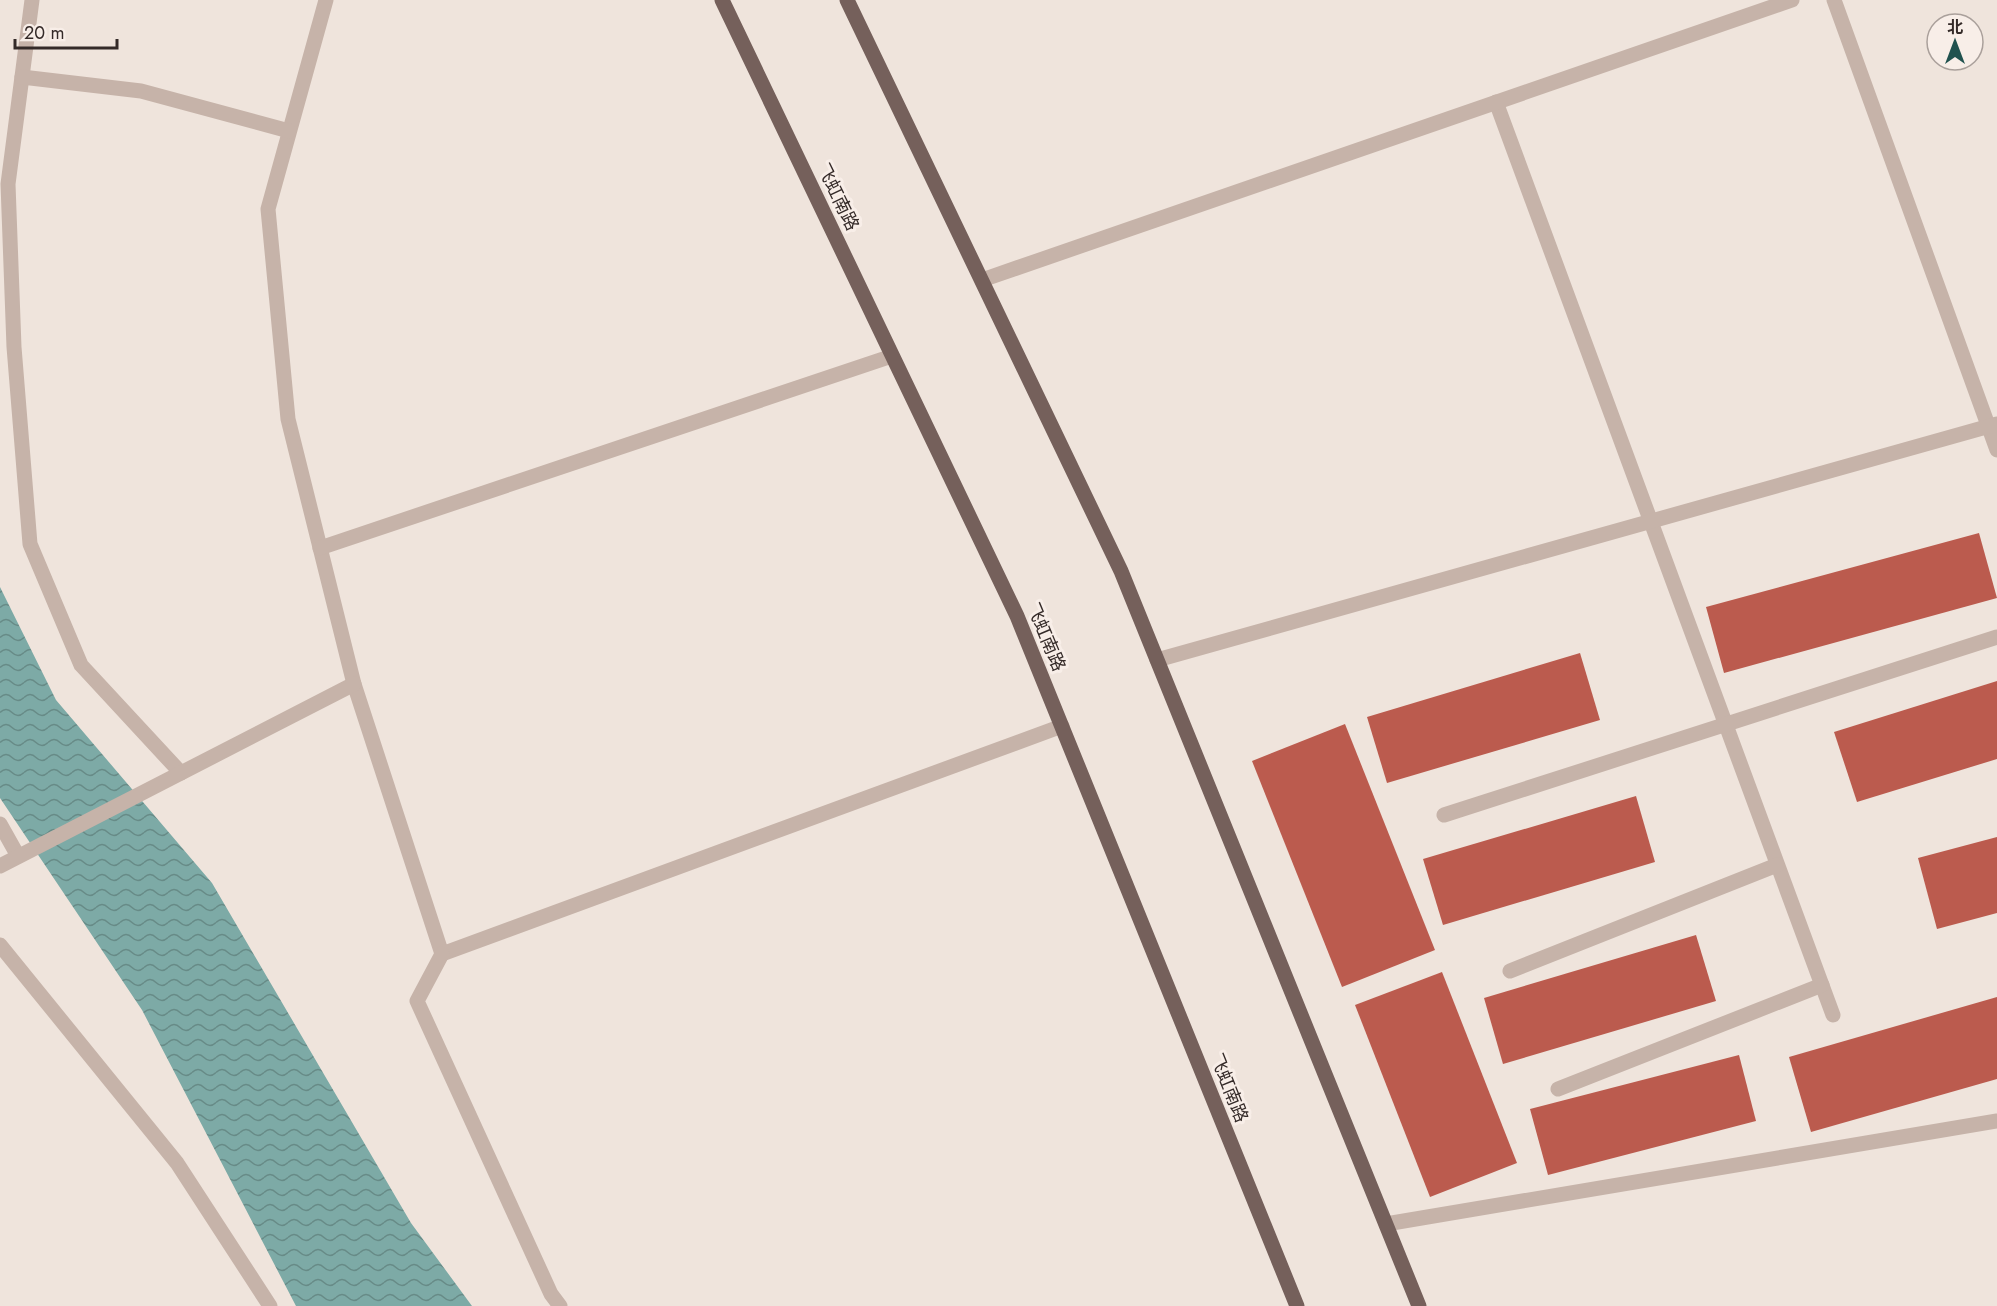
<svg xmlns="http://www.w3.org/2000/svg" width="1997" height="1306" font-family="Jost,'Noto Sans SC',sans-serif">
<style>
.water{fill:url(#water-waves)}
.building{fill:#bb5b4e}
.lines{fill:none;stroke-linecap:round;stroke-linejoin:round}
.minor{stroke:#c6b3a9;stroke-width:15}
.major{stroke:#75605b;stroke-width:15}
.labels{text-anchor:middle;stroke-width:6;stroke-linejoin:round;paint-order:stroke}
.street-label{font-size:18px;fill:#342a28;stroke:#f8eee8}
</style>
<defs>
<pattern id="water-waves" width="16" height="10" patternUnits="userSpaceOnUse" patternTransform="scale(1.5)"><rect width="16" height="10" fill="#7daaa6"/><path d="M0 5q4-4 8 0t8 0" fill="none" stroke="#678b87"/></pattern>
</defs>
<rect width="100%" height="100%" fill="#efe4dc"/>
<polygon class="water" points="0,587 56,700 212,883 411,1223 472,1306 296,1306 142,1010 0,798"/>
<g class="building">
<polygon points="1979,533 1997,598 1724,673 1706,607"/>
<polygon points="1580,653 1600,720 1387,783 1367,717"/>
<polygon points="1997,681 1997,759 1857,802 1834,732"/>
<polygon points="1345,724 1435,950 1342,987 1252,761"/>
<polygon points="1636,796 1655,862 1443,925 1423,859"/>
<polygon points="1997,837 1997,913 1937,929 1918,858"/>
<polygon points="1696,935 1716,1001 1503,1064 1484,998"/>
<polygon points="1442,972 1517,1163 1430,1197 1355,1005"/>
<polygon points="1997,997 1997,1079 1811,1132 1789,1057"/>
<polygon points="1739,1055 1756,1121 1548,1175 1530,1109"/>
</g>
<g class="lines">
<g class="minor">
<polyline points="32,0 8,184 14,347 30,544 81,665 181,773"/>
<polyline points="326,0 268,209 288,419 354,684 442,954 1062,726"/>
<polyline points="1834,0 1997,450"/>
<polyline points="22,77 141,91 289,131"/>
<polyline points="1496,102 1833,1015"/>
<polyline points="982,280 1792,0"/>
<polyline points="320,548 892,356"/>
<polyline points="1157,660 1997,424"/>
<polyline points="1444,815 1997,637"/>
<polyline points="0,824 18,856"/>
<polyline points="0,866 354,684"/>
<polyline points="0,945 177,1163 270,1306"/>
<polyline points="442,954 417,1001 551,1294 560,1306"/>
<polyline points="1510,971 1777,865"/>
<polyline points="1558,1089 1822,985"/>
<polyline points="1386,1224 1997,1121"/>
</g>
<g class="major">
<polyline points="722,0 1017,616 1297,1306"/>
<polyline points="847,0 1121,571 1419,1306"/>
</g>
</g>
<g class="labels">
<g class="street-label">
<text transform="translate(838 197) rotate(64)" y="6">飞虹南路</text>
<text transform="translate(1046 637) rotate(67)" y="6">飞虹南路</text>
<text transform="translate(1229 1088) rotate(68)" y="6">飞虹南路</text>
</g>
</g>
<g transform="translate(1955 42)"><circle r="28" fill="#f8eee8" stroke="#aaa09b" stroke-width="1.5"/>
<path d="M0-4.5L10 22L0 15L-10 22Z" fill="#21524f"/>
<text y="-9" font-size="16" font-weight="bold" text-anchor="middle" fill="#342a28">北</text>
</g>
<path d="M15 39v9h102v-9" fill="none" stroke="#342a28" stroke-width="3"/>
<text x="24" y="39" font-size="18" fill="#342a28" stroke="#f8eee8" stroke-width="4.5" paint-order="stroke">20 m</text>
</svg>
